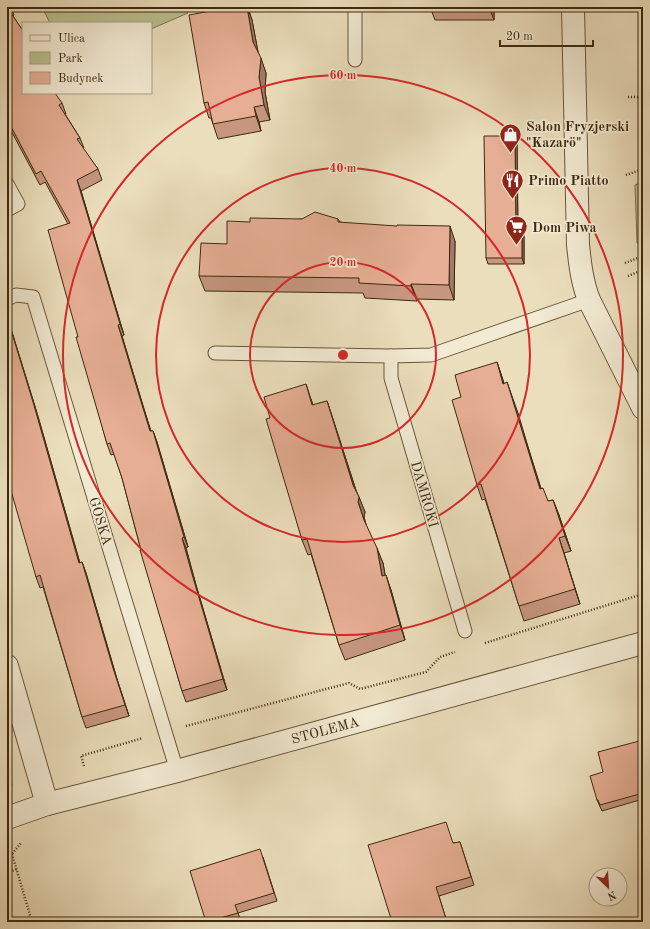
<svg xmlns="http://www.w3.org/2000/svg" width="650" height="929" font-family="'Old Standard TT',serif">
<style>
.green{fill:#bac08f;stroke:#7c744e}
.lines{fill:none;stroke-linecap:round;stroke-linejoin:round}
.lane-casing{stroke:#69563a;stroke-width:15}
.street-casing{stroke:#69563a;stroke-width:24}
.path{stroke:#3e290e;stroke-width:2.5;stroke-dasharray:1 2;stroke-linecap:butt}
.lane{stroke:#f2ead3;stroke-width:13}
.street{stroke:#f2ead3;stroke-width:22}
.wall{fill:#c6967f;stroke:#3e290e}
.shaded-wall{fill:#a17a68;stroke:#3e290e}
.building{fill:#e6ae94;stroke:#3e290e}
.ring{fill:none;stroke:#d62828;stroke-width:2}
.labels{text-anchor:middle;stroke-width:3.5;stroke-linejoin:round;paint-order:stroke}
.poi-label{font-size:14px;font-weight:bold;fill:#3e290e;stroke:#f2ead3;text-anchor:start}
.street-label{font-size:14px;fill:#3e290e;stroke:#f2ead3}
.centre{fill:#d62828;stroke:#f2ead3;stroke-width:2}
.ring-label{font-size:12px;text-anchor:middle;font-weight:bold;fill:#d62828;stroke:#f2ead3;stroke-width:3.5;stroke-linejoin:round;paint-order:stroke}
</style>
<rect width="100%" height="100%" fill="#ebdebc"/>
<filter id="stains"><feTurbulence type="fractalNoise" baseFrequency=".005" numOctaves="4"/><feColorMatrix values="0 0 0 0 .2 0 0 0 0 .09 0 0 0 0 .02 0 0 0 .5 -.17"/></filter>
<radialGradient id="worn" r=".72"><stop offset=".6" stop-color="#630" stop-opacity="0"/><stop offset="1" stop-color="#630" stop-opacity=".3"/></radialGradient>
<g class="green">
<polygon points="42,7 182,7 188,13 151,29 151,23 50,23"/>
<polygon points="643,182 643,245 637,243 635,185"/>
<polygon points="7,761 9,761 12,786 7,788"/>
</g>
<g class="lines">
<defs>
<g id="lane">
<polyline points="355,60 355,7"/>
<polyline points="7,184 18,204 7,210"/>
<polyline points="7,299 16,295 33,297 177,771"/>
<polyline points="215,353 391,356 431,355 589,300"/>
<polyline points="391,356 391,378 465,631"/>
</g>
<g id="street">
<path d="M573,7L578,245C580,264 582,282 589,300L643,408"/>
<polyline points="7,666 47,804"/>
<polyline points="7,818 47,804 177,771 643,643"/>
</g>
</defs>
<use href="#lane" class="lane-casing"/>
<use href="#street" class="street-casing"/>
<g class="path">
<polyline points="628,97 643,97"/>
<polyline points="626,175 643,169"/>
<polyline points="625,263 643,256"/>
<polyline points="628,276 643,270"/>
<polyline points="485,643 643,594"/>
<polyline points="186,726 349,683 360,689 426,672 440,657 455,652"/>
<polyline points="84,766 81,756 143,738"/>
<polyline points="12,854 32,922"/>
<polyline points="7,856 12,854 21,843"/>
<polyline points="7,873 17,869"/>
</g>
<use href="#lane" class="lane"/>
<use href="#street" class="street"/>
</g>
<g class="wall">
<polygon points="7,7 11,7 14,15 13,16 23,31 23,93 62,103 66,114 65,114 80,138 84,148 83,149 98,169 102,180 81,191 124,335 122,336 143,406 151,431 153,431 157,442 188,547 186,548 196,585 227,690 186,702 182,691 141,550 122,478 114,454 111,455 107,444 78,337 68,224 45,182 40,185 7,123"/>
<polygon points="232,7 248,7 252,20 258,52 266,73 265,92 270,120 259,122 261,131 218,139 211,118 209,118 204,103"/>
<polygon points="430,7 494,7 494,20 435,20"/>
<polygon points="515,136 517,142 518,231 524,236 524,264 488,264 486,258"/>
<polygon points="302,219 338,219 340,222 455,241 454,300 417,299 417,301 365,298 363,293 205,291 199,276 227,244 250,222"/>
<polygon points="7,316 37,413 80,563 82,562 86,573 117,679 129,716 86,728 82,717 43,587 40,588 36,577"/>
<polygon points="497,362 504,383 512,397 541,488 548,501 553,500 559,515 571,551 564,553 580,604 524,621 519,606 485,499 482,500 477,485 461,397"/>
<polygon points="311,399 313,405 327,401 332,416 356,490 365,512 364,517 366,525 383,563 385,575 391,590 405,640 345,660 339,645 311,554 308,555 302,540 270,418"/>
<polygon points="643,740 643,799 602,811 597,800 603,772"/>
<polygon points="460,842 474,885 439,896 447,922 392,922 453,843"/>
<polygon points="263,857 277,901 238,913 241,921 237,922 206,922"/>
</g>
<g class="shaded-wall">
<polygon points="247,7 252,20 259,57 253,42"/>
<polygon points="489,7 494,7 494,20"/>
<polygon points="261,58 266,73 265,92 270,120 264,105 259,77"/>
<polygon points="254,107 259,122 261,131 256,116"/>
<polygon points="515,136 517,142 518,237 516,231"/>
<polygon points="77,180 81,191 124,335 120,324"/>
<polygon points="450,226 455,241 454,300 449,285"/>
<polygon points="522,230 524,236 524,264 522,258"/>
<polygon points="411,284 417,299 417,301 411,286"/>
<polygon points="7,316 37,413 83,574 79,563"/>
<polygon points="118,325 122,336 154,442 139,395"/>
<polygon points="497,362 502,377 508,399 503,384"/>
<polygon points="507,382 518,413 545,504 540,489"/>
<polygon points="306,384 318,420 312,405"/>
<polygon points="327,401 332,416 359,500 359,497 365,512 364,517 369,535 364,520"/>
<polygon points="153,431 157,442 188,547 184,537"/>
<polygon points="553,500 559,515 571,551 565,536"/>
<polygon points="182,538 186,548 196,585 227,690 223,679 192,574"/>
<polygon points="559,538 564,553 580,604 575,589"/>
<polygon points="377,548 383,563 388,591 382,576"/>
<polygon points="82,562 86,573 117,679 129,716 113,668"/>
<polygon points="386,575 391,590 405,640 400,625"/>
</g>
<g class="building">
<polygon points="7,7 23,31 23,38 22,38 23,39 23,93 55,93 62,103 59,105 80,138 77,139 98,169 77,180 120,324 118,325 139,395 150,431 153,431 184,537 182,538 192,574 223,679 182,691 140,550 141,550 122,478 110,443 107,444 76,337 78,337 48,230 70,223 41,171 36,174 7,119"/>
<polygon points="232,7 247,7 253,42 261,58 259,77 264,105 254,107 256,116 213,124 208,102 204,103 189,15"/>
<polygon points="484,136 515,136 516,231 522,230 522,258 486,258"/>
<polygon points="315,212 338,219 338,222 397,226 397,225 450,226 449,285 411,284 411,286 359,283 359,278 199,276 201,243 227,244 227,221 250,222 250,218 302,219"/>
<polygon points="7,317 33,402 79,563 82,562 113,668 125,705 82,717 40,575 36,577 7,477"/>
<polygon points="497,362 503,384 507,382 512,398 540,489 543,488 548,501 553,500 565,536 559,538 575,589 519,606 481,484 477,485 452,400 461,397 455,375"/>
<polygon points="306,384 312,405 327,401 353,485 359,497 358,502 364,520 377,548 382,576 386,575 400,625 339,645 307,539 302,540 266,419 270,418 264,397"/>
<polygon points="643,740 643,793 600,805 598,800 597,800 590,776 603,772 598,752"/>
<polygon points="446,822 453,843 460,842 471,877 436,887 447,922 392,922 368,845"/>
<polygon points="260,849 274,893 235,905 238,913 206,922 190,871"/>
</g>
<g class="ring">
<circle cx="343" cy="355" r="93"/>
<circle cx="343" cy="355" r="187"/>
<circle cx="343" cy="355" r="280"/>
</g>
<defs>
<symbol id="shop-pin" viewBox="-11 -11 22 30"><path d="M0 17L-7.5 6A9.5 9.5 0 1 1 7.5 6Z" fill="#8f2418" stroke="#f2ead3"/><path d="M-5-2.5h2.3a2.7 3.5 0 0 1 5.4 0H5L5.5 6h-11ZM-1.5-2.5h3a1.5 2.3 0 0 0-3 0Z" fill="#fff"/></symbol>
<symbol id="restaurant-pin" viewBox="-11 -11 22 30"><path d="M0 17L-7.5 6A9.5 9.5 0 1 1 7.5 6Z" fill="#8f2418" stroke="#f2ead3"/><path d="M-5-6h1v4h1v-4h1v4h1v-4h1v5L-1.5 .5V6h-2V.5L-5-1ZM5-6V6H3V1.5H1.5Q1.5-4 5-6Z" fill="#fff"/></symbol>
<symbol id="supermarket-pin" viewBox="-11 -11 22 30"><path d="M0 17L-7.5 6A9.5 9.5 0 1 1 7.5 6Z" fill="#8f2418" stroke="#f2ead3"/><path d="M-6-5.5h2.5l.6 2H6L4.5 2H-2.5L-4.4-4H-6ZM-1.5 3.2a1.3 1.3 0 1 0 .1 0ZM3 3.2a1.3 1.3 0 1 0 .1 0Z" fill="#fff"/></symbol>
</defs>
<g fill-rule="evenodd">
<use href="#shop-pin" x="498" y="122" width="25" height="34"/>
<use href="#restaurant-pin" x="500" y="168" width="25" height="34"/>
<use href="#supermarket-pin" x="504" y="214" width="25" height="34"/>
</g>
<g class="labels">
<g class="poi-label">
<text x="526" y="131">Salon Fryzjerski<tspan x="526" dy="16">"Kazarö"</tspan></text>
<text x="528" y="185">Primo Piatto</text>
<text x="532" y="232">Dom Piwa</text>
</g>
<g class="street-label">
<text transform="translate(425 494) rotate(74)" y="5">DAMROKI</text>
<text transform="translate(101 521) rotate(73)" y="5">GOSKA</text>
<text transform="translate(325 730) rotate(-15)" y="5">STOLEMA</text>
</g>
</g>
<circle cx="343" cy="355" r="6" class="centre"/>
<g class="ring-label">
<text x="343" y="79">60 m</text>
<text x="343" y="172">40 m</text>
<text x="343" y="266">20 m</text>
</g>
<rect width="650" height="929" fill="none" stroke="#ebdebc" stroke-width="24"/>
<rect x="8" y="8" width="634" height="913" fill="none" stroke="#3e290e" stroke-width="2"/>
<rect x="12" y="12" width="626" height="905" fill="none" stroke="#3e290e"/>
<rect x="22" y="22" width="130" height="72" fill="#f2ead3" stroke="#aa9d84"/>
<rect x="30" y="35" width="20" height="6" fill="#f2ead3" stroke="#aa9d84"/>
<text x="58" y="42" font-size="12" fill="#3e290e">Ulica</text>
<rect x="30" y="52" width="20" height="12" fill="#bac08f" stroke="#aa9d84"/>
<text x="58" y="62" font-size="12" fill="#3e290e">Park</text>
<rect x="30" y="72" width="20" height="12" fill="#e6ae94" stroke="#aa9d84"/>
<text x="58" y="82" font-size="12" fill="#3e290e">Budynek</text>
<g transform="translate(608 887) rotate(155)"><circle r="19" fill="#f2ead3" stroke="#aa9d84"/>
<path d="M0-3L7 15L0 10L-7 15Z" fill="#8f2418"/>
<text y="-6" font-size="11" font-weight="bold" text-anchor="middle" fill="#3e290e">N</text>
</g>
<path d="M500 40v6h93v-6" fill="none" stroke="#3e290e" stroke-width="2"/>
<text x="506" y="40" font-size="12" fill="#3e290e" stroke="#f2ead3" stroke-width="3" paint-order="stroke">20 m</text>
<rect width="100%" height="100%" filter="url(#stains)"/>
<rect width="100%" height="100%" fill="url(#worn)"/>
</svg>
